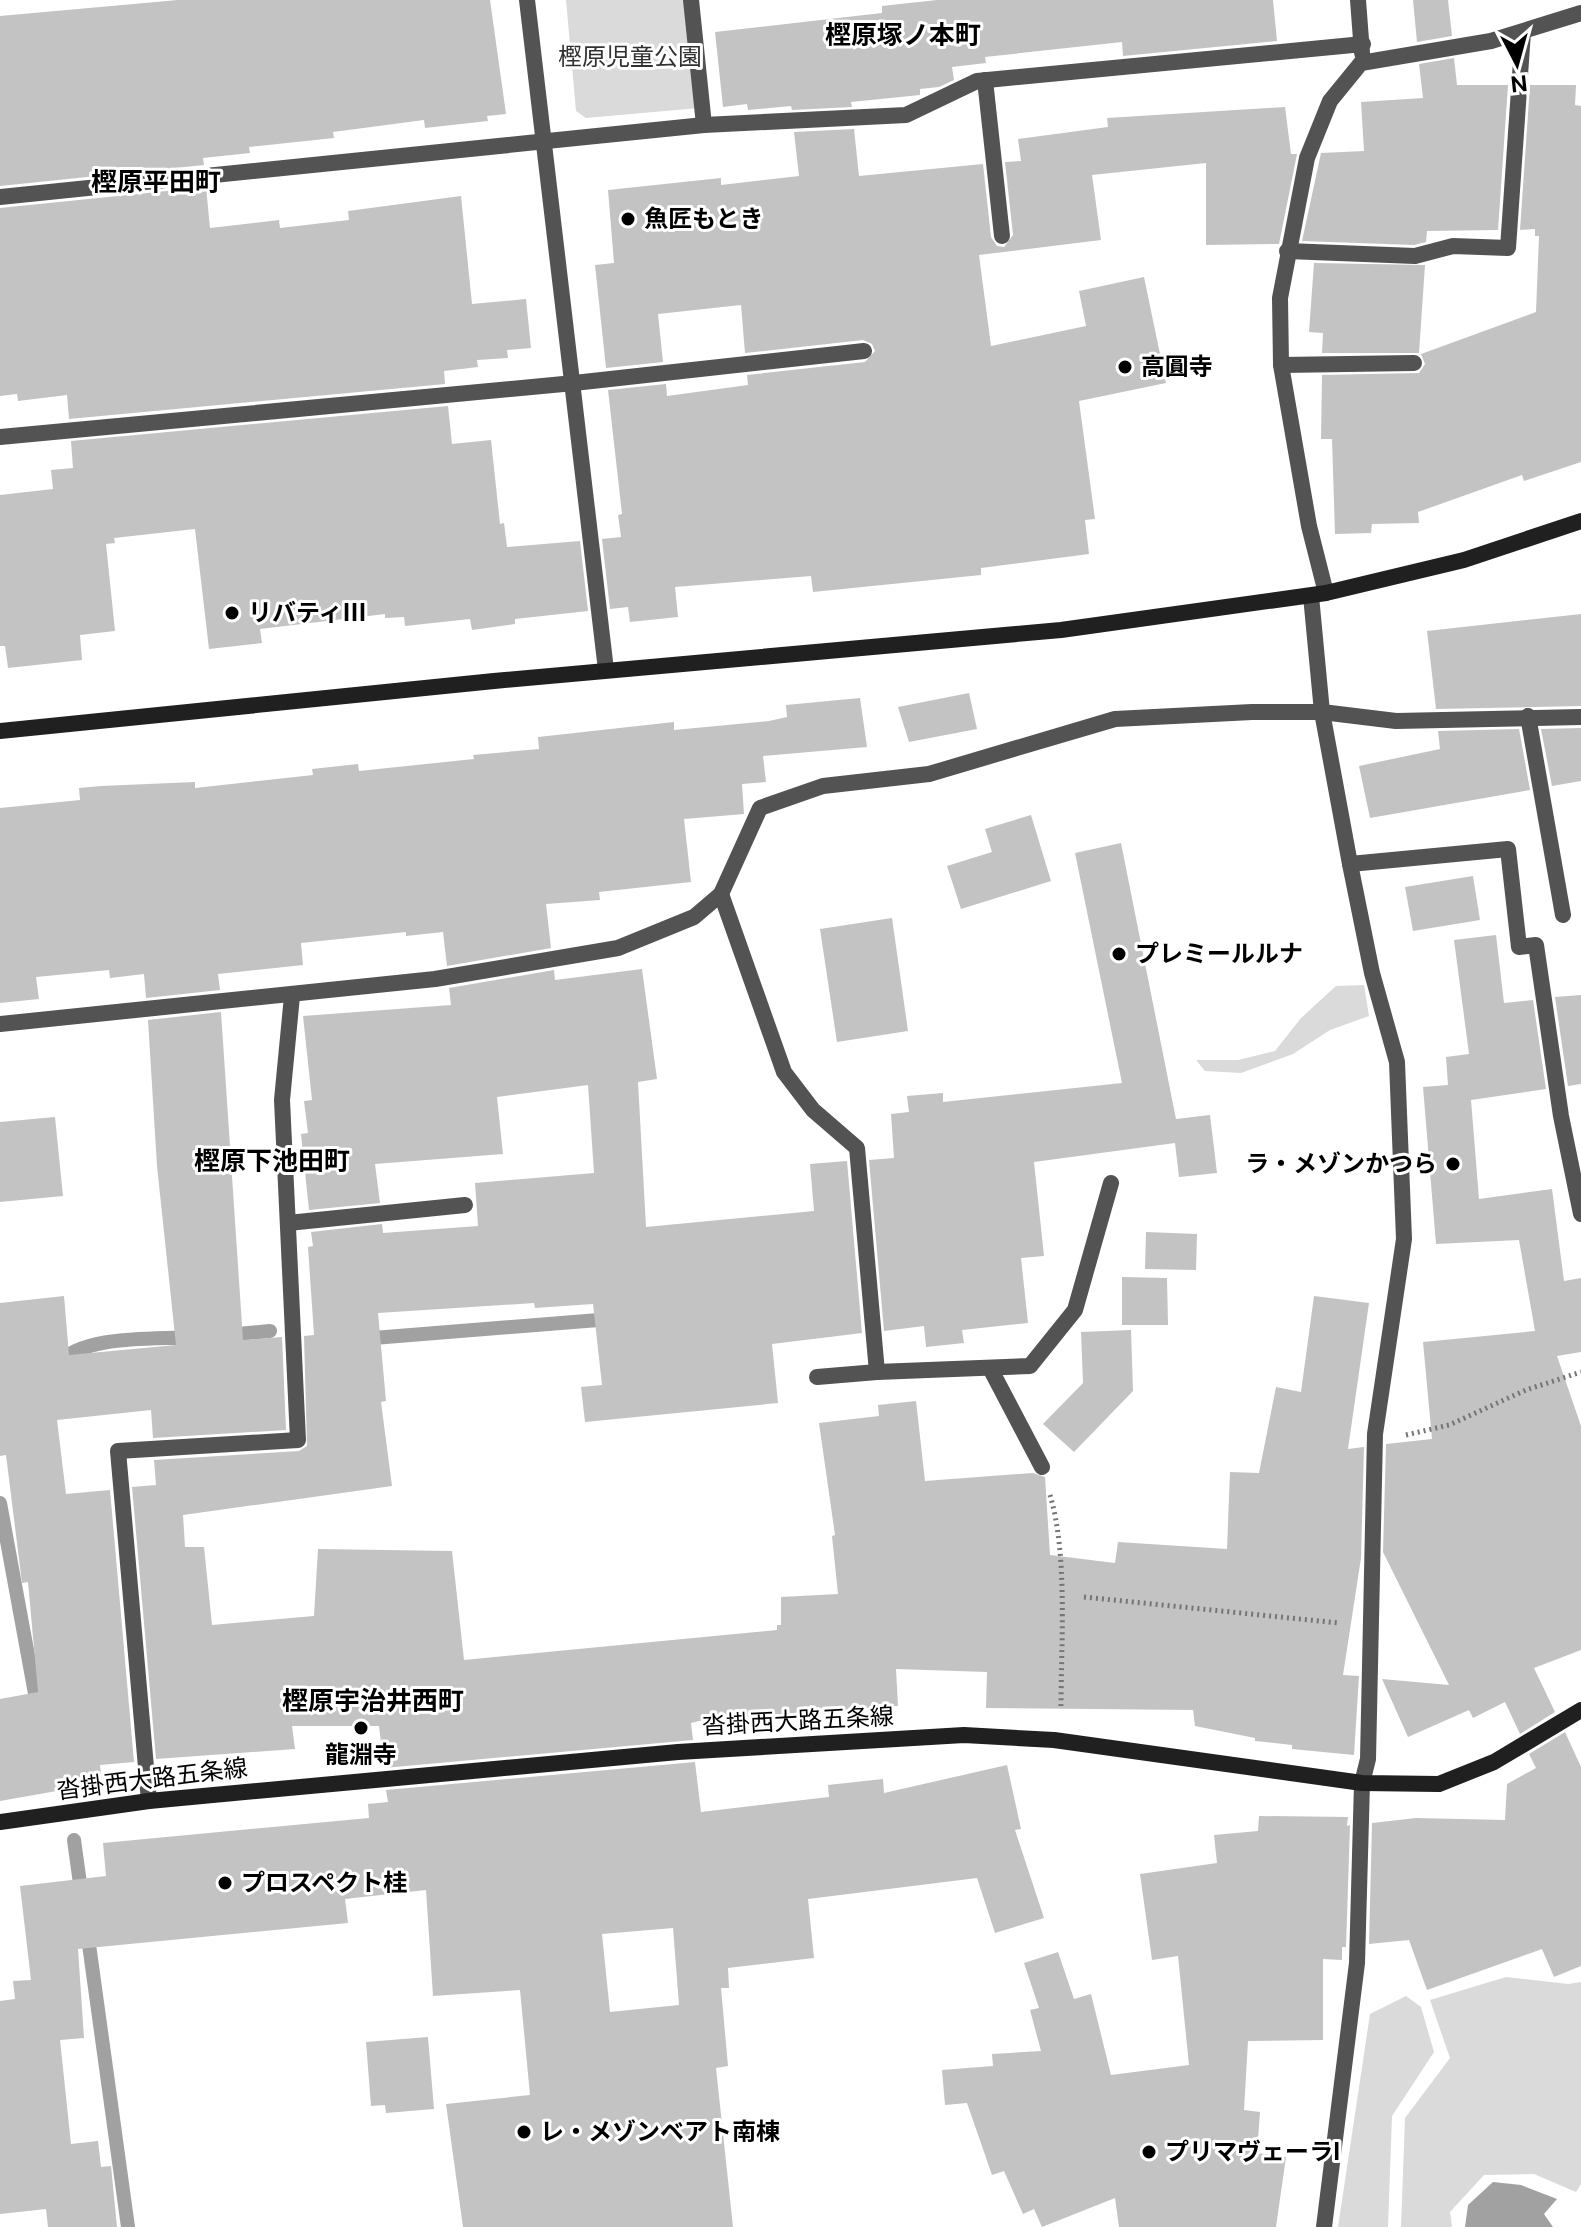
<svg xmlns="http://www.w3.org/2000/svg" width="1581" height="2227" font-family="'Public Sans','Noto Sans JP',sans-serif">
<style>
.green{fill:#dadada}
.water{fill:#a1a1a1}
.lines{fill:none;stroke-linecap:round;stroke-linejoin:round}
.stream{stroke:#a1a1a1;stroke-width:14}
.building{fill:#c3c3c3;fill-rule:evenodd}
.path{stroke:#757575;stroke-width:5;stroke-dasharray:2 4;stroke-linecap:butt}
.street{stroke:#535353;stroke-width:16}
.secondary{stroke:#202020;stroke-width:16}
.poi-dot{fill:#000;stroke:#fff;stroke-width:3}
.labels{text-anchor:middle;stroke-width:6;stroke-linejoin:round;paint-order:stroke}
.park-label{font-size:24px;fill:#313131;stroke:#fff}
.poi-label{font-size:24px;font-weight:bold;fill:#000;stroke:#fff;text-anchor:start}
.street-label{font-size:24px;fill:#000;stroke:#fff}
.neighbourhood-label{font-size:26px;font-weight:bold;fill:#000;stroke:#fff}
</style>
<rect width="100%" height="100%" fill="#fff"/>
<g class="green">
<polygon points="566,0 689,0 699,108 586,118 576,111"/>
<polygon points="1364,985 1369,1016 1330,1030 1293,1054 1241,1073 1205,1071 1196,1060 1238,1060 1275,1051 1301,1018 1336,986"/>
<polygon points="1506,1977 1568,1984 1581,1982 1581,2184 1576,2192 1534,2174 1484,2175 1450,2212 1452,2227 1401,2227 1405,2118 1450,2058 1430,2000"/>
<polygon points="1406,1996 1421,2007 1434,2052 1392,2116 1388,2227 1338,2227 1370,2014"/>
</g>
<polygon class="water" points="1493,2182 1521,2185 1557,2199 1544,2214 1553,2227 1465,2227 1468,2205"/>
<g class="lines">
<g class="stream">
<polyline points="227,1335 270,1331"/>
<polyline points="361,1339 611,1319"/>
<path d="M58,1364C83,1334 156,1340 194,1337"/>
<polyline points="0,1503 38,1710"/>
<polyline points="74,1840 82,1898"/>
<polyline points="87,1930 128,2227"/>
</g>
</g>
<g class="building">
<polygon points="178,0 490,0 506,114 487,116 488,121 425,128 424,120 333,132 334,138 249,147 250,153 203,158 204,165 0,186 0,16"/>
<polygon points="937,0 1273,0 1277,41 1123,56 1122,42 985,57 986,63 952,67 954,80 939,87 920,89 920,95 851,102 852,107 792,110 791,106 748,110 747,104 723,107 715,32 882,13 882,6"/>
<polygon points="1413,0 1448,0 1452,36 1417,42"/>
<polygon points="1454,58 1457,85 1508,85 1498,230 1427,231 1426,242 1414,245 1302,241 1321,153 1364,151 1361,102 1423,98 1419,64"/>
<polygon points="1530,85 1576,85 1575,105 1581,106 1581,462 1524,481 1522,475 1418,512 1419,523 1372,524 1371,533 1335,534 1332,439 1321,439 1322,375 1419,373 1425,364 1421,354 1536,312 1539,236 1535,236 1535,229 1520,230"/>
<polygon points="1285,107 1291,154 1297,154 1279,244 1206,245 1206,163 1092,175 1101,240 979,255 991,346 1086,326 1079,291 1144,277 1166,383 1079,401 1095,519 1085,520 1089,554 981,568 981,575 813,592 811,576 675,587 678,617 630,622 628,607 610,609 602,539 621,537 618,515 622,514 608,390 666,384 667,396 748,385 747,375 865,362 875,351 872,344 863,340 745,353 741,305 658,314 663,362 606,368 595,265 614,263 608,190 721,178 721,185 799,176 794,132 854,129 859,176 983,164 991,237 997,246 1004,247 1013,235 1005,162 1021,161 1018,139 1108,127 1107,118"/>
<polygon points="206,187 210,228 279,220 280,228 349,220 348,211 461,196 472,304 526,299 531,348 507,350 508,358 477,360 478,367 444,371 445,384 69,419 67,395 18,401 17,394 0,396 0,208"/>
<polygon points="1314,263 1425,265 1419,353 1322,353 1323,333 1309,332"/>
<polygon points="448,406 452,444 491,440 500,524 504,523 507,547 580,541 588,611 515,619 515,624 472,630 470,619 405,626 404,617 385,618 385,614 260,629 262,643 209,649 195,529 114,538 115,543 106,544 115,631 80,635 82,660 8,668 5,646 0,646 0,495 53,489 51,470 73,468 71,441"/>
<polygon points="1581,614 1581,706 1436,709 1427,631"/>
<polygon points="969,693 977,729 909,742 898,707"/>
<polygon points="860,698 867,747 763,756 766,782 742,784 744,814 684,819 691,882 599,892 600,900 546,904 551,948 447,966 443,932 406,936 406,932 301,943 303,965 218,974 220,990 146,998 144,974 110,978 109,970 36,977 39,999 0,1003 0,808 80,800 79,788 101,786 195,782 195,788 313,775 312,769 358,764 359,771 474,759 473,755 539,749 538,737 674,722 674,730 769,721 787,717 786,705"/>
<polygon points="1581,728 1581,781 1552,786 1541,729"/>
<polygon points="1519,729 1530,790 1370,818 1359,766 1440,749 1438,731"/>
<polygon points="1031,815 1051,881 961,909 947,866 992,852 985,829"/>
<polygon points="1121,843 1176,1119 1210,1115 1217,1173 1179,1177 1175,1143 1034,1162 1044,1256 1021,1258 1028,1323 962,1330 964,1343 926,1347 924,1326 884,1331 869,1160 894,1158 891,1114 909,1112 907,1096 943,1093 943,1102 1122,1083 1075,853"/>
<polygon points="1473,876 1480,920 1413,931 1405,887"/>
<polygon points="892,918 908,1031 837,1042 820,929"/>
<polygon points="1496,935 1504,1003 1533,1000 1546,1089 1471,1100 1479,1199 1552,1189 1564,1281 1581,1278 1581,1352 1557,1356 1581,1426 1581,1650 1534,1668 1555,1712 1520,1734 1505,1702 1473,1718 1469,1710 1408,1737 1382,1679 1449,1685 1383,1552 1386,1444 1432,1439 1423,1342 1535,1331 1519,1240 1436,1244 1423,1087 1448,1085 1446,1057 1469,1054 1454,940"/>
<polygon points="642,969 657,1079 638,1082 646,1227 814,1211 810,1164 847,1161 862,1333 772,1344 778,1403 585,1422 581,1387 602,1385 593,1304 535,1308 534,1303 378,1313 386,1401 381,1402 392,1486 183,1515 185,1547 204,1547 212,1625 314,1616 318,1549 452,1551 464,1660 777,1630 777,1625 781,1625 781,1597 838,1594 832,1536 835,1535 819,1423 879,1416 878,1405 916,1401 925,1481 1033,1473 1045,1477 1050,1555 1115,1563 1118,1542 1227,1549 1230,1472 1259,1473 1276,1387 1301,1392 1314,1296 1369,1303 1348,1449 1364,1447 1361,1558 1343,1675 1359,1676 1354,1755 1292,1749 1292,1745 1255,1741 1255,1738 1195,1726 1193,1710 986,1708 987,1672 896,1669 898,1706 699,1721 691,1723 693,1740 384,1768 379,1726 292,1726 295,1749 156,1759 132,1487 156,1485 154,1460 299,1451 307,1446 304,1336 314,1335 308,1247 313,1246 311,1232 382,1224 383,1233 478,1226 475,1183 594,1173 588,1085 497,1097 503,1154 375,1164 380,1203 309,1210 301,1134 308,1133 304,1101 312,1100 303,1016 451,1005 449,988 554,970 555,980"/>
<polygon points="1581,995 1581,1084 1568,1086 1555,997"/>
<polygon points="221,1012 243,1340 282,1337 286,1430 153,1438 151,1410 57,1420 66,1494 110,1490 134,1762 100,1765 102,1783 0,1801 0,1699 38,1692 28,1582 22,1583 6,1455 0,1456 0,1303 64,1296 69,1355 176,1345 157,1166 148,1020"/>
<polygon points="55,1117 63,1196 0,1202 0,1122"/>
<polygon points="1146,1232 1197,1234 1196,1270 1145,1269"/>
<polygon points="1122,1277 1167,1278 1168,1325 1122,1325"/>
<polygon points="1131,1330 1133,1391 1074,1452 1043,1424 1083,1383 1081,1332"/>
<polygon points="1565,1732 1581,1767 1581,1966 1554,1977 1542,1949 1427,1990 1409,1940 1369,1944 1372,1823 1416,1818 1505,1820 1507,1784 1536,1768 1529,1754"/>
<path d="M695,1762L701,1812L829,1797L828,1785L883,1779L884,1793L1007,1765L1021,1829L1015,1830L1044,1918L995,1933L977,1878L808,1899L814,1958L728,1968L729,1988H721L728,2066L716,2068L733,2227H463L446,2104L530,2095L520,1990L433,1996L426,1890L345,1899L348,1923L78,1949L84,2038L60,2040L71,2144L98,2141L101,2167L111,2166L117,2227H48L46,2209L0,2214V2001L15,1999L13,1981L31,1980L20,1886L106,1876L103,1843L369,1818L368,1804L388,1802L386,1790ZM673,1928L679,2005L610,2012L602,1934Z"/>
<polygon points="1259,1816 1348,1817 1347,1826 1350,1825 1346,1947 1342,1947 1342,1960 1323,1959 1323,2040 1248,2041 1244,2110 1260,2112 1257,2153 1286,2157 1276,2227 1119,2227 1115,2198 1042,2227 1034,2209 1023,2214 1004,2171 992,2175 967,2103 945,2105 942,2070 993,2066 992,2054 1041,2051 1030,2010 1039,2008 1024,1963 1058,1952 1074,1999 1091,1994 1111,2075 1189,2065 1178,1956 1152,1960 1140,1874 1217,1863 1214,1835 1258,1831"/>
<polygon points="428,2037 434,2109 386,2113 385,2105 371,2106 366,2042"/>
</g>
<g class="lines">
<g class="path">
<polyline points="1406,1435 1449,1425 1526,1390 1581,1372"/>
<path d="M1050,1495C1068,1555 1061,1644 1061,1708"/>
<polyline points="1084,1597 1339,1623"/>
</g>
<g class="street">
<polyline points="527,0 606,670"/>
<polyline points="691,0 704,125"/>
<polyline points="1358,0 1362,53"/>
<polyline points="985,80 1002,236"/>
<polyline points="0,197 704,125 906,115 977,81 1363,44"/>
<polyline points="1287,251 1415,256 1453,246 1508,248 1523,32"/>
<polyline points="1281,365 1414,363"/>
<polyline points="0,437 574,383 864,351"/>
<polyline points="1326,593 1309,526 1281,365 1280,298 1307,158 1330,101 1361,63 1491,41 1581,13"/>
<polyline points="1311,596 1322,712 1350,864 1372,973 1397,1062 1404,1239 1375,1434 1368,1759 1362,1783 1357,1963 1324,2227"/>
<polyline points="1528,716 1563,915"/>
<polyline points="1350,864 1508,849 1519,947 1536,945 1561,1116 1581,1214"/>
<polyline points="721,894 784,1072 813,1110 857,1148 877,1372 1030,1366 1075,1310 1111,1183"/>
<polyline points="0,1024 435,979 618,948 694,917 721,894 760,808 823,786 929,774 1115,719 1252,712 1322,712 1396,721 1581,717"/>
<polyline points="288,1223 465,1205"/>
<polyline points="990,1368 1042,1467"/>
<polyline points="817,1377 877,1372"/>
<polyline points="149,1801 118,1451 298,1440 282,1100 292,996"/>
</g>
<g class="secondary">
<polyline points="0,731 494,681 1061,630 1326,593 1464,560 1581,521"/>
<polyline points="0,1822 149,1801 678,1752 964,1735 1054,1740 1362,1783 1439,1784 1494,1762 1581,1710"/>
</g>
</g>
<g class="poi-dot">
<circle cx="628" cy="219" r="8"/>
<circle cx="1125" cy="367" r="8"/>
<circle cx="232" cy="613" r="8"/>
<circle cx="1119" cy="954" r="8"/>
<circle cx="1453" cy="1164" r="8"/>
<circle cx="361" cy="1728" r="8"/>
<circle cx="225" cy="1883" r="8"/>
<circle cx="524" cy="2132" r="8"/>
<circle cx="1149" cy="2152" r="8"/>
</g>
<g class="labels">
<g class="park-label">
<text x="630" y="65">樫原児童公園</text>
</g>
<g class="poi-label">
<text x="644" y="227">魚匠もとき</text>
<text x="1141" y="375">高圓寺</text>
<text x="248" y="621">リバティⅢ</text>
<text x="1135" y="962">プレミールルナ</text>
<text x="1437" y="1172" text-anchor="end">ラ・メゾンかつら</text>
<text x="361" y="1763" text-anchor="middle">龍淵寺</text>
<text x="241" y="1891">プロスペクト桂</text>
<text x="540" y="2140">レ・メゾンベアト南棟</text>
<text x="1165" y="2160">プリマヴェーラI</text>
</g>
<g class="street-label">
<text transform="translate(798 1721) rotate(-3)" y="8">沓掛西大路五条線</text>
<text transform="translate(152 1779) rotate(-7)" y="8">沓掛西大路五条線</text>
</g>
<g class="neighbourhood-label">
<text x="903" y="44">樫原塚ノ本町</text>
<text x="156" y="191">樫原平田町</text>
<text x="272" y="1170">樫原下池田町</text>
<text x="373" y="1710">樫原宇治井西町</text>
</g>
</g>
<g transform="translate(1517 64) rotate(174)" stroke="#ffffff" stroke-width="6" paint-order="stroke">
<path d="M0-6L14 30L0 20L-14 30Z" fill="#000000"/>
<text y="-12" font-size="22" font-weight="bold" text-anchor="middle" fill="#000000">N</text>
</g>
</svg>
